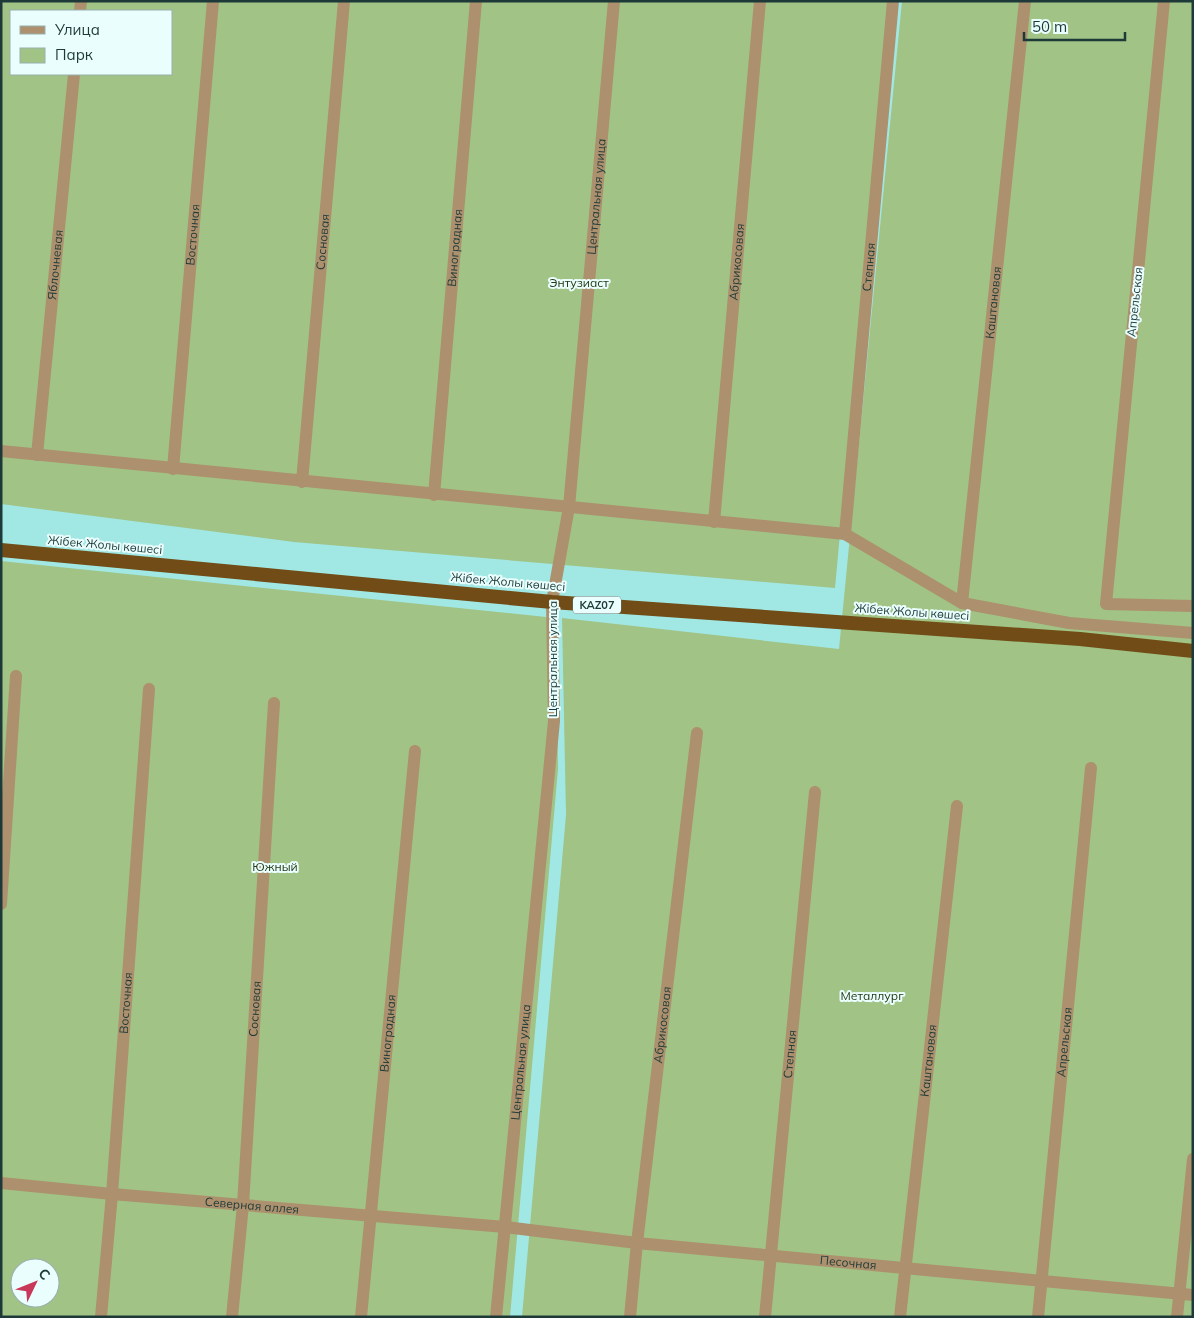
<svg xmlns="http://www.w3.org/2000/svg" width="1194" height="1318" font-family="Mulish,sans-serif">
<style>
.green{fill:#a1c386;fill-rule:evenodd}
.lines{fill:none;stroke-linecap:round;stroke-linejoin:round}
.minor{stroke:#ad906d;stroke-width:12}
.trunk{stroke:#714c16;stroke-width:14}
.labels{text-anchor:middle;stroke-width:4;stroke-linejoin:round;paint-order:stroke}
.shield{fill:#eafefd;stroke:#5a7573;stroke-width:1}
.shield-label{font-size:11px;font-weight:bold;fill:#1d3a38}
.street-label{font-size:12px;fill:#1d3a38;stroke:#eafefd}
.park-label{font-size:12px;fill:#263914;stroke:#eafefd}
</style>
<rect width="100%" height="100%" fill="#a1e8e4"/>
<g class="green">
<path d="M1,1H889L835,588L294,542L1,504ZM11,11H171V74H11Z"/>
<polygon points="902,1 1193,1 1193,1317 522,1317 566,815 562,618 839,649"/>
<path d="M1,561L556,618L558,769L510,1317H1ZM20,1268H50V1298H20Z"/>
</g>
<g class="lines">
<g class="minor">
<polyline points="1164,1 1106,604 1193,606"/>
<polyline points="80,11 81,1"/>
<polyline points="1,451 845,534 962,603 1069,623 1193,633"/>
<path id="s1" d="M37,455L74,74"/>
<path id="s2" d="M173,469L213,1"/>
<path id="s3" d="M302,482L344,1"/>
<path id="s4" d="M434,495L476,1"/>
<path id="s5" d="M714,522L760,1"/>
<path id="s6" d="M845,534L893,1"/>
<path id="s7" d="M962,603L1025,1"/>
<polyline points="1,904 16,676"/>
<path id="s8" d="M1,1183L112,1194L505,1227L637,1243L1193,1295"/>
<path id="s9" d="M101,1317L112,1194L149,689"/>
<path id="s10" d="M232,1317L243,1205L274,703"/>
<path id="s11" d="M361,1317L415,751"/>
<path id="s12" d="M496,1317L554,721L552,602L569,507L614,1"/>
<path id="s13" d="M630,1317L637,1243L697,733"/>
<path id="s14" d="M765,1317L815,792"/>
<path id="s15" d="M900,1317L957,806"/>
<path id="s16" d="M1038,1317L1091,768"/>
<polyline points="1177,1317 1193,1159"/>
</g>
<polyline class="trunk" points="1,550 552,602 1080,639 1193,651"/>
</g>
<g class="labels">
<rect class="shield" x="573" y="596.5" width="48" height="17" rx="4"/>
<g class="shield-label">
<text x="597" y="609">KAZ07</text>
</g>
<g class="street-label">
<text dy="4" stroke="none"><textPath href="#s12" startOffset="1126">Центральная улица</textPath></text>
<text dy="4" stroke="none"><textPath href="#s2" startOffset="235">Восточная</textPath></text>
<text dy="4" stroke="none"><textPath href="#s3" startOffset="241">Сосновая</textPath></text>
<text dy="4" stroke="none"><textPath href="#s4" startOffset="248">Виноградная</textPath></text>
<text dy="4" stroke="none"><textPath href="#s5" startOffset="261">Абрикосовая</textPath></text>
<text dy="4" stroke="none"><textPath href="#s1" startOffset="191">Яблочневая</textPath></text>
<text dy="4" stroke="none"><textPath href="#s6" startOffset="268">Степная</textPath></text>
<text dy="4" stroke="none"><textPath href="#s7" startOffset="302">Каштановая</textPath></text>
<text transform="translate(1135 302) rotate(-84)" y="4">Апрельская</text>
<text transform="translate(105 545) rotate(5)" y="4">Жібек Жолы көшесі</text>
<text transform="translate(508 582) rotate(5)" y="4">Жібек Жолы көшесі</text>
<text transform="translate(912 612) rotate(4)" y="4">Жібек Жолы көшесі</text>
<text transform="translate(553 659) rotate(-90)" y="4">Центральная улица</text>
<text dy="4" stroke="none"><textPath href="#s9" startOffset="315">Восточная</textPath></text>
<text dy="4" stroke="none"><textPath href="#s10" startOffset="309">Сосновая</textPath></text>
<text dy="4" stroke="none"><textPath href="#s13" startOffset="294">Абрикосовая</textPath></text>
<text dy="4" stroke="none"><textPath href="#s11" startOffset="285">Виноградная</textPath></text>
<text dy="4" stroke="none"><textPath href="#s16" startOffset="276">Апрельская</textPath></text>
<text dy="4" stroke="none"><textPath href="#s14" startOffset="264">Степная</textPath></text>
<text dy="4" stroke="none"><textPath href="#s15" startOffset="258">Каштановая</textPath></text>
<text dy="4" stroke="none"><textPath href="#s12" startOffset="256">Центральная улица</textPath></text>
<text dy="4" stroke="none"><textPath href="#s8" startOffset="252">Северная аллея</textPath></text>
<text dy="4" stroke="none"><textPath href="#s8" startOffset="851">Песочная</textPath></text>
</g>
<g class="park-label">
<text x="579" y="287">Энтузиаст</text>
<text x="275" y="871">Южный</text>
<text x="872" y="1000">Металлург</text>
</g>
</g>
<rect width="1194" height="1318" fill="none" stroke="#1d3a38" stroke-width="5"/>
<rect x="10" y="10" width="162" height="65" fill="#eafefd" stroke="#98b0ae"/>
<rect x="20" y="26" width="25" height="8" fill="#ad906d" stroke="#98b0ae"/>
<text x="55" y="35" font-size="15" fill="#1d3a38">Улица</text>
<rect x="20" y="48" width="25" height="15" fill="#a1c386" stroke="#98b0ae"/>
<text x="55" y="60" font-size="15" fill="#1d3a38">Парк</text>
<g transform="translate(35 1283) rotate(47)"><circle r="24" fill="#eafefd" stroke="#98b0ae"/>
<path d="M0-4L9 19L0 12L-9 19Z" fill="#c83859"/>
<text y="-8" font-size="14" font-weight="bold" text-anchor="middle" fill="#1d3a38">С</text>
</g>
<path d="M1024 32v8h101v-8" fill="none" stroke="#1d3a38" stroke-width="2.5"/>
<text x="1032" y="32" font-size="15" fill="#1d3a38" stroke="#eafefd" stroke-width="4" paint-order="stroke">50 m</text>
</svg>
